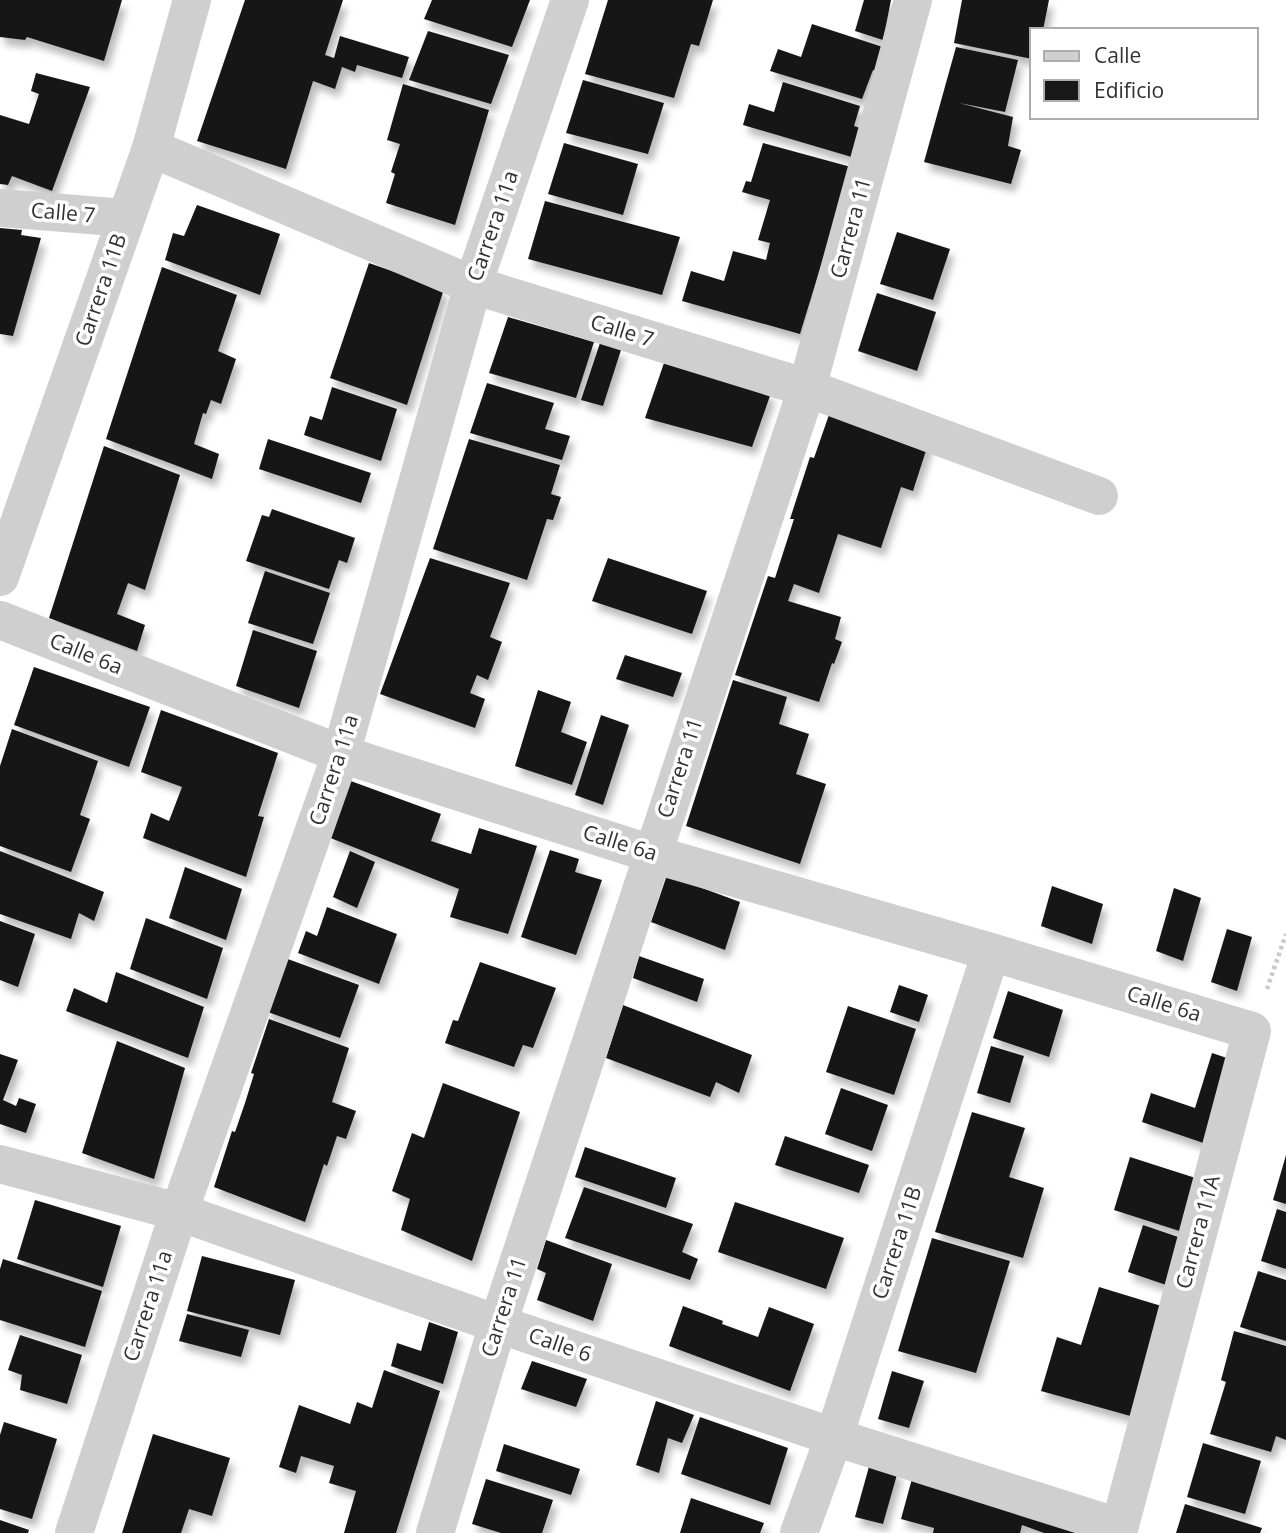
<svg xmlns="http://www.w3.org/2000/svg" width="1286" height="1533" font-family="'Open Sans',sans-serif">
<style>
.building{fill:#191919;filter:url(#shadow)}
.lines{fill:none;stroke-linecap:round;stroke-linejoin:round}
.path{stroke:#c9c9c9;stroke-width:4.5;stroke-dasharray:3.5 3.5;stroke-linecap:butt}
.minor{stroke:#cfcfcf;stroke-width:38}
.labels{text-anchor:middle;stroke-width:7;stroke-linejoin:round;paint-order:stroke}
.street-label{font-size:21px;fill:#323232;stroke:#fff}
</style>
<defs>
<filter id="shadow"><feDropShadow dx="4.5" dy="8" stdDeviation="3.5" flood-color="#0004"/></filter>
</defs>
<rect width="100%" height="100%" fill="#fff"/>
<g class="building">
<polygon points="0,0 122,0 104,61 27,37 25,40 0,37"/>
<polygon points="245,0 343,0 325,55 334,58 340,36 409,57 402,78 357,65 355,72 342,67 335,89 313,81 286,169 197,141"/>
<polygon points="432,0 530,0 512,47 424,19"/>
<polygon points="608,0 713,0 699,46 691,44 674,98 585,74"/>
<polygon points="864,0 891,0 883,40 855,31"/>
<polygon points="962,0 1049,0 1043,30 1032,30 1032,59 954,43"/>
<polygon points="812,24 889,49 881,73 873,70 862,99 770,71 778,49 801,57"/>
<polygon points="428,31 509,55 491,104 409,80"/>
<polygon points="956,47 1018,60 1005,112 959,103 1013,117 1008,146 1021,150 1011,184 924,162"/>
<polygon points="36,73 90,87 52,191 12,176 8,185 0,184 0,115 29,124 39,94 31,91"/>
<polygon points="583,80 664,103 648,154 566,133"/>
<polygon points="783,82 860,106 854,126 863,129 855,158 743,125 749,104 774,112"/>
<polygon points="403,84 489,110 455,225 386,203 395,174 391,172 400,144 387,140"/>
<polygon points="564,143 638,164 623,215 548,194"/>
<polygon points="763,143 851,167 800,334 682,301 691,271 724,281 733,251 766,260 770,243 758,240 770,200 742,192 746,181 751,182"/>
<polygon points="545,201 680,237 662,295 528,259"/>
<polygon points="197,205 280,234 260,295 165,260 173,233 184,236"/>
<polygon points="0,228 22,230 21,235 41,238 13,336 0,334"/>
<polygon points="897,232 950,249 933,300 880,284"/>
<polygon points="369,263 444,289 407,405 330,378"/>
<polygon points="162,267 237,295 218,351 236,359 221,404 211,400 206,414 203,413 194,444 219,454 212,479 106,439"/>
<polygon points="877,293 936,312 917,371 858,351"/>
<polygon points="508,317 594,342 576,398 489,373"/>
<polygon points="600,343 621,350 603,406 581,400"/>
<polygon points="664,363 771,393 752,447 645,418"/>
<polygon points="487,383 554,403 545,429 570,436 562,460 470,433"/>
<polygon points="332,387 397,409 381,461 304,435 310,416 322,420"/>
<polygon points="832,406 930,438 913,491 901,487 881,548 838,534 819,593 794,584 788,601 841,617 835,639 842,642 834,664 832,663 819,702 735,675 768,576 775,578 794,519 790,519 810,457 814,458"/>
<polygon points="268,439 371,473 361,503 259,469"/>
<polygon points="469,439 560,465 551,494 561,497 553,520 547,519 527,580 433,549"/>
<polygon points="104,446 180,475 145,590 128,583 117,614 145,625 137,651 49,618"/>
<polygon points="272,509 355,538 347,563 339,560 329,589 246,561 262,515 269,517"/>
<polygon points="430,558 510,583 490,637 502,642 488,680 477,675 470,693 485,699 475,728 380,694"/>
<polygon points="608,558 707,591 692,634 592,601"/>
<polygon points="265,571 330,593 313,644 248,623"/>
<polygon points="253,630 317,651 299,708 236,686"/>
<polygon points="625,655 682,673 673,697 616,679"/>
<polygon points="34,667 150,707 129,767 14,725"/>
<polygon points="733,680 787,697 779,724 809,734 796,774 826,784 800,864 686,826"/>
<polygon points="538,690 571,702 561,732 587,742 572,785 515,766"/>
<polygon points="161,710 278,753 258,816 264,817 246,877 143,838 151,813 169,821 182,787 141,772"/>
<polygon points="601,715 629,725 603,805 575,795"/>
<polygon points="12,729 98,761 80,815 90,819 71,872 0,846 0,766"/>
<polygon points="348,780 441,814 431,841 471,854 479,828 537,846 508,934 450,917 459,889 328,837"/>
<polygon points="550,850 579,859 575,872 602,880 576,955 521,937"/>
<polygon points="0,851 104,892 94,921 79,913 71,939 0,914"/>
<polygon points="350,851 375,862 357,908 333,897"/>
<polygon points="185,867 242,889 226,940 169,918"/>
<polygon points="667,875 740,902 725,950 651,922"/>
<polygon points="1052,886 1103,904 1092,944 1041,926"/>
<polygon points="1174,888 1201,898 1183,961 1156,951"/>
<polygon points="327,907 397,934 379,984 298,953 306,931 317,936"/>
<polygon points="146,918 223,948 207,999 130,969"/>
<polygon points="0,921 35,934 18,987 0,980"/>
<polygon points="1227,929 1252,937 1237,991 1211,982"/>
<polygon points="639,956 704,979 697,1002 633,978"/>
<polygon points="285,958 359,985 340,1038 265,1011"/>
<polygon points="480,962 556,988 533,1048 523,1045 514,1067 445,1043 453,1020 458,1021"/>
<polygon points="116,972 204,1007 188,1058 66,1011 74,988 107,1003"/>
<polygon points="899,985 928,995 919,1022 890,1012"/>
<polygon points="1008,991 1063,1010 1049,1057 993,1038"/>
<polygon points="623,1005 752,1055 739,1093 716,1082 710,1097 606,1058"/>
<polygon points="848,1006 916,1029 894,1095 826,1072"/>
<polygon points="269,1019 349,1048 332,1102 356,1111 346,1139 337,1136 327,1166 324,1164 305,1222 214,1187 232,1131 235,1132 245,1103 254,1074 251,1073"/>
<polygon points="117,1041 185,1068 154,1179 82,1153"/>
<polygon points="991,1046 1024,1056 1010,1103 977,1093"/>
<polygon points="1212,1053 1242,1063 1218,1148 1142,1122 1151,1093 1195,1108"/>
<polygon points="0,1054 18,1060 3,1100 16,1106 19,1098 36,1104 26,1133 0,1124"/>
<polygon points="443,1083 520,1112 472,1261 401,1230 410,1199 392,1191 412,1133 424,1138"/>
<polygon points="841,1088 888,1105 872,1151 825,1134"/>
<polygon points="972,1112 1025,1128 1009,1177 1044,1188 1023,1258 935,1232"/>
<polygon points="785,1136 869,1165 859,1193 775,1165"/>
<polygon points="585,1147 676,1178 666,1208 575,1177"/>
<polygon points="1286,1155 1286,1204 1273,1200"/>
<polygon points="1130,1157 1208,1182 1192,1235 1114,1210"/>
<polygon points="584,1187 693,1224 682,1252 698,1259 690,1280 565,1238"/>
<polygon points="35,1200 121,1226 103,1287 17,1259"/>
<polygon points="735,1202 844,1238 826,1289 718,1252"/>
<polygon points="1277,1209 1286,1212 1286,1269 1261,1261"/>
<polygon points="1143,1225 1190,1241 1175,1288 1128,1272"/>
<polygon points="932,1238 1010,1261 976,1373 898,1351"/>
<polygon points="546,1240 612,1264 593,1321 537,1300 546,1273 537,1269"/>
<polygon points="202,1256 295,1280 280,1335 187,1311"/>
<polygon points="3,1259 102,1291 85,1347 0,1320 0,1269"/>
<polygon points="1258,1271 1286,1280 1286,1341 1240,1327"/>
<polygon points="1099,1287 1168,1308 1134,1417 1041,1391 1057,1337 1081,1345"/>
<polygon points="683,1306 723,1321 722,1324 758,1337 769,1307 814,1324 790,1391 669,1346"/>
<polygon points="187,1314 249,1330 241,1357 179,1341"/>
<polygon points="429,1322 458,1332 443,1384 391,1366 397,1343 421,1351"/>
<polygon points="1234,1331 1286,1346 1286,1440 1276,1436 1271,1452 1210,1434 1226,1382 1221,1380"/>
<polygon points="20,1335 82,1355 67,1404 20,1390 22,1375 8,1370"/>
<polygon points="532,1361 587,1379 576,1407 521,1389"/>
<polygon points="384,1370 440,1391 396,1533 344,1533 356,1491 329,1483 334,1466 301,1456 296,1473 279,1467 299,1405 350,1424 357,1402 372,1408"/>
<polygon points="892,1371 924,1381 909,1428 878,1419"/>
<polygon points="656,1401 694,1415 682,1443 668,1438 659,1473 636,1465"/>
<polygon points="700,1417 788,1448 770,1505 681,1474"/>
<polygon points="4,1422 57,1439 32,1519 0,1509 0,1435"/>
<polygon points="153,1434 230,1458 212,1516 189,1509 181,1533 122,1533"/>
<polygon points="1203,1443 1261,1461 1245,1514 1187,1497"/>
<polygon points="504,1444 580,1469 571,1495 496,1471"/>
<polygon points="870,1463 898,1471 883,1524 855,1517"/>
<polygon points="913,1475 1083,1533 1044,1533 1022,1525 1020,1533 933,1533 934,1528 901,1519"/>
<polygon points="486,1479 553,1500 542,1533 501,1533 472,1524"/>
<polygon points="691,1498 764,1523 760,1533 680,1533"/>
<polygon points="1185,1504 1262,1528 1260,1533 1176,1533"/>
<polygon points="0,1520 29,1530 28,1533 0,1533"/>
</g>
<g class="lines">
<polyline class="path" points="1267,989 1286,934"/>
<g class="minor">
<polyline points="151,148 473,285 807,388 1099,496"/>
<polyline points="0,208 126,218"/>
<polyline points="0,577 151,148 192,0"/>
<polyline points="0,620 341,754 652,854 991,952 1252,1031 1118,1533"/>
<polyline points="0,1164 179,1212 498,1324 834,1437 1119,1527"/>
<polyline points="74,1533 179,1212 341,754 473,285 570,0"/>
<polyline points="435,1533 498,1324 807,388 913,0"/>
<polyline points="799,1533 834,1437 991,952"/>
</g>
</g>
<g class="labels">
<g class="street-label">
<text transform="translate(63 213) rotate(5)" y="7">Calle 7</text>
<text transform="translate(493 226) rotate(-71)" y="7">Carrera 11a</text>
<text transform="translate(851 228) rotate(-75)" y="7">Carrera 11</text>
<text transform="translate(101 290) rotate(-71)" y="7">Carrera 11B</text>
<text transform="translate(622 331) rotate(17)" y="7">Calle 7</text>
<text transform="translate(86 654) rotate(22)" y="7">Calle 6a</text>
<text transform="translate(680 768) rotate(-72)" y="7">Carrera 11</text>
<text transform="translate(334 770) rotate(-72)" y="7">Carrera 11a</text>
<text transform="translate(620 843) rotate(17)" y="7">Calle 6a</text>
<text transform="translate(1164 1004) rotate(17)" y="7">Calle 6a</text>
<text transform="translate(1198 1232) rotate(-75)" y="7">Carrera 11A</text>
<text transform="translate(897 1243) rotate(-72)" y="7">Carrera 11B</text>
<text transform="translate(148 1306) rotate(-72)" y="7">Carrera 11a</text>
<text transform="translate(504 1307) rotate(-72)" y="7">Carrera 11</text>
<text transform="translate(560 1345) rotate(19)" y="7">Calle 6</text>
</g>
</g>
<rect x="1030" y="28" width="228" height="91" fill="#ffffff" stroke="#adadad" stroke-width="2"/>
<rect x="1044" y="51" width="35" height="10" fill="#cfcfcf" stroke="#adadad" stroke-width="2"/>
<text x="1094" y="63" font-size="21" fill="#323232">Calle</text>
<rect x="1044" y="80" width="35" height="21" fill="#191919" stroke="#adadad" stroke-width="2"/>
<text x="1094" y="98" font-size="21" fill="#323232">Edificio</text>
</svg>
